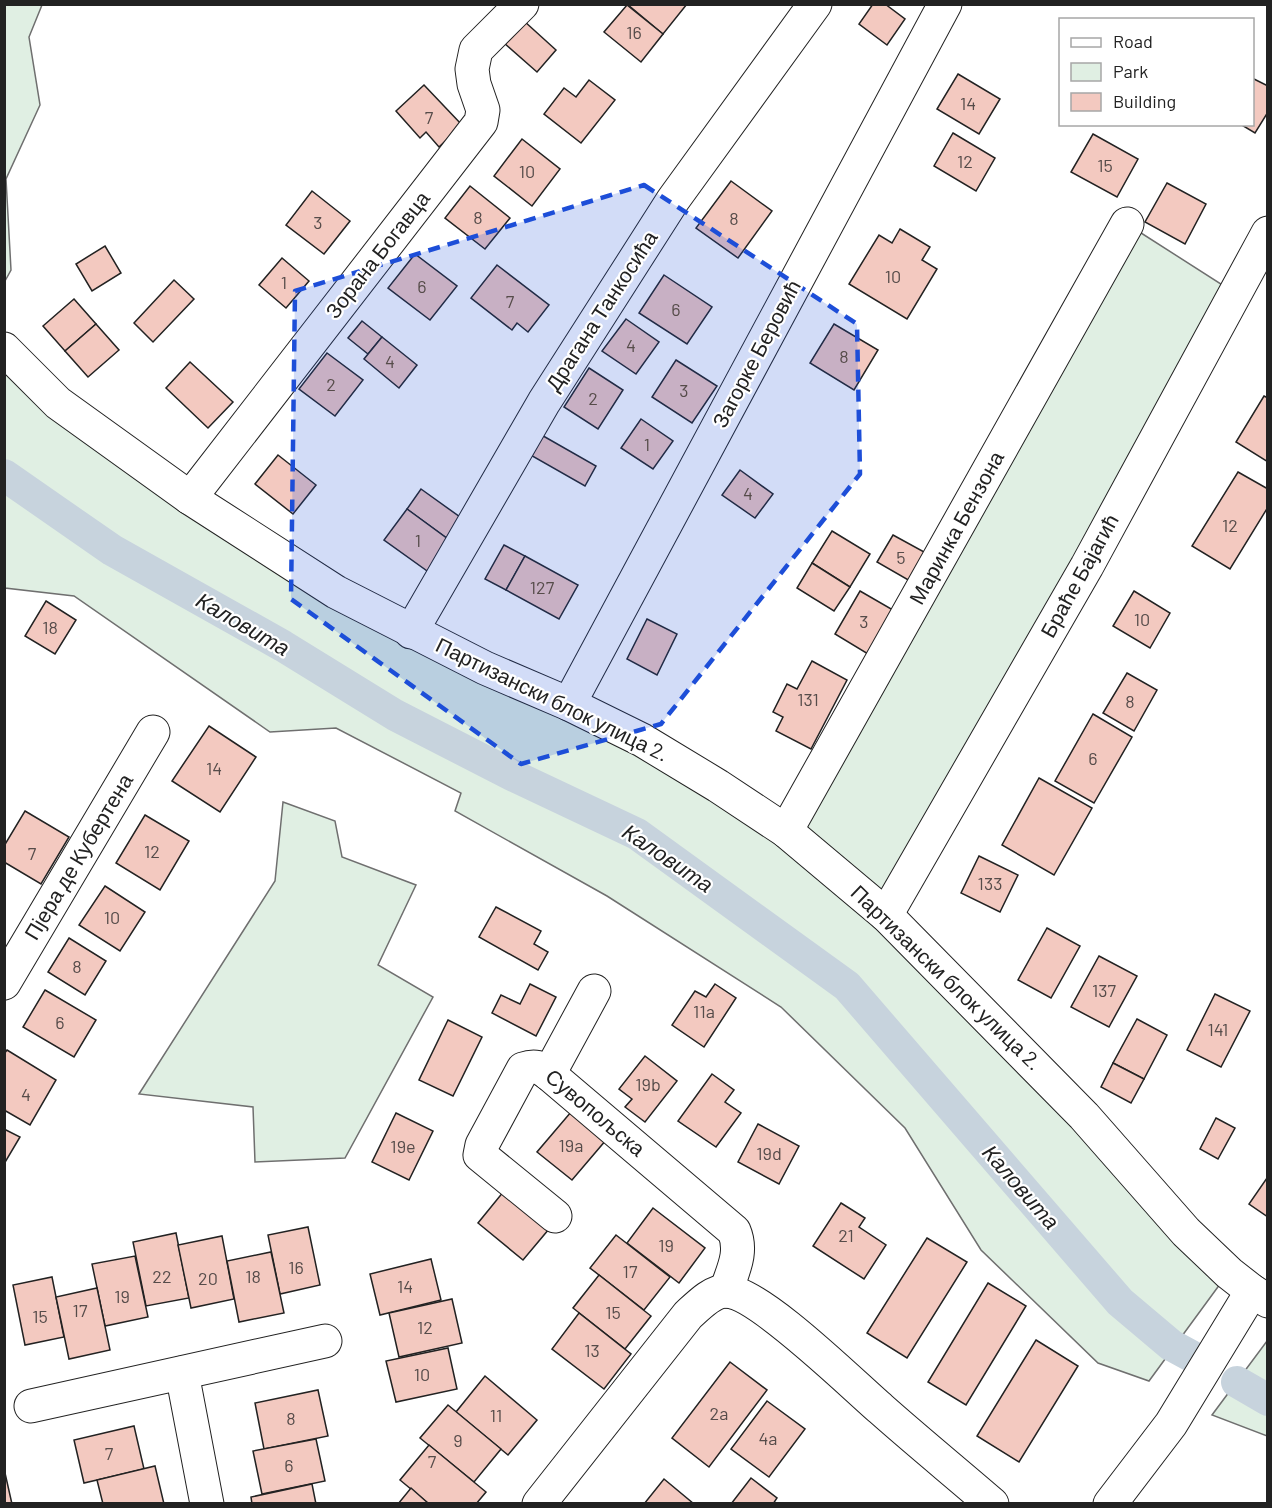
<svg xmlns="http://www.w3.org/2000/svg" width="1272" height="1508" font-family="Barlow,sans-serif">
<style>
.green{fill:#e0efe3;stroke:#6f6f6f;stroke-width:1.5}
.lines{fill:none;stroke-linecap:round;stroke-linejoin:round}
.canal{stroke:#c7d3dd;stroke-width:32}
.building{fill:#f3c9c0;stroke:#222;stroke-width:1.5}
.minor-casing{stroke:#222;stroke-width:35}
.minor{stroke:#fff;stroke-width:33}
.marked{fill:#1d4ed8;fill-opacity:0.2;stroke:#1d4ed8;stroke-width:4.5;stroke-dasharray:12 8;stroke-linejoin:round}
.labels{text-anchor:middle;stroke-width:4.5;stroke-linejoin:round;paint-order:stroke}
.number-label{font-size:18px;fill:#564c4a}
.street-label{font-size:21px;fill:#222;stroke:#fff}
.water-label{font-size:22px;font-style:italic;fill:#222;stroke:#fff}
</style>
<rect width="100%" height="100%" fill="#fff"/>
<g class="green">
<polygon points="5,4 42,5 29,37 40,105 6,179 11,270 5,281"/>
<polygon points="1127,224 1235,293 886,915 1223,1280 1149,1381 1098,1363 981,1250 905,1128 781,1007 607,896 455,811 461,793 336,728 270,732 74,596 5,588 5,364 190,498 786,831"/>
<polygon points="283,802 335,821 342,857 416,885 378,965 433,997 345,1158 255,1162 253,1107 139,1094 275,881"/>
<polygon points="1267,1341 1267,1436 1212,1415"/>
</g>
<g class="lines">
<g class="canal">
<polyline points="4,475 112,550 283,646 395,715 512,775 637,834 847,986 1120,1302 1171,1345 1195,1358"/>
<polyline points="1237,1382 1268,1400"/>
</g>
</g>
<g class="building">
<polygon points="627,4 687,4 663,34"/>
<polygon points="873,4 885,4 905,19 887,45 859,24"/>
<polygon points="627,5 663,34 641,62 604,32"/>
<polygon points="524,21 556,50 537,72 504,43"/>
<polygon points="958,74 1000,99 979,134 937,109"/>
<polygon points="1252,78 1268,86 1268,112 1255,133 1240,124 1252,124"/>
<polygon points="589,80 615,100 581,143 544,114 564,88 576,97"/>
<polygon points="424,85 462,125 439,147 426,132 420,138 396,111"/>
<polygon points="953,133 995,158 976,191 934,166"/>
<polygon points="1093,134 1138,159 1117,197 1071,172"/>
<polygon points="522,139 560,169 532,206 494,176"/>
<polygon points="731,181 772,211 738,258 696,228"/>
<polygon points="1167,183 1206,204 1185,244 1145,222"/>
<polygon points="470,186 510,218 485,249 445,218"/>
<polygon points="312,191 350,221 324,254 286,225"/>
<polygon points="900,229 930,247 922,260 937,269 907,319 849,284 879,235 892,243"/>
<polygon points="105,246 121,273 92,291 76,264"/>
<polygon points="415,254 457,286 430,320 388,288"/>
<polygon points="282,258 309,281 286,308 259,285"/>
<polygon points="497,265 549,305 528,332 517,323 512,330 471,298"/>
<polygon points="664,275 712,307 687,344 639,313"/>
<polygon points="174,280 194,299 153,342 134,323"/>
<polygon points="74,299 96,324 65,351 43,326"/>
<polygon points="626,319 659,342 636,374 602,351"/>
<polygon points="362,321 382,337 368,354 348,338"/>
<polygon points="96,324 119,350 88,377 65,351"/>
<polygon points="834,324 878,350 854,390 810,363"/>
<polygon points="382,337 417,365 399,388 364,359"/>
<polygon points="327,353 363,380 335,416 299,389"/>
<polygon points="676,360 717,386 692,423 652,397"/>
<polygon points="190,362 233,402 208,428 166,388"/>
<polygon points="589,368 623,390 598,429 564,407"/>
<polygon points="1264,396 1268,398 1268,462 1236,442"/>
<polygon points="641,419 673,441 653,469 621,448"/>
<polygon points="538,433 596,466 585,486 527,453"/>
<polygon points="278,455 316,485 293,514 255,484"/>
<polygon points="740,470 773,494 755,518 722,495"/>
<polygon points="1238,472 1268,489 1268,507 1230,569 1192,546"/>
<polygon points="421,489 467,522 452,542 407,509"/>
<polygon points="407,509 452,542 430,573 384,540"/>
<polygon points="832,531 870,554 850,587 812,563"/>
<polygon points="893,535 926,553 910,581 877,562"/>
<polygon points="504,545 525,556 506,590 485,579"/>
<polygon points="525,556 578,585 559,619 506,590"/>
<polygon points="812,563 850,587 834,611 797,588"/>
<polygon points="860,591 893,610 868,654 835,634"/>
<polygon points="1134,591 1170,613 1150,648 1113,626"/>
<polygon points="46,601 76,620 55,654 25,636"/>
<polygon points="647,619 677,634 657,675 627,659"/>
<polygon points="812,661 847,680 811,749 776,731 783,717 773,712 787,684 797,689"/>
<polygon points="1127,673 1157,690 1134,731 1103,713"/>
<polygon points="1093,714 1132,737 1094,803 1055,781"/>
<polygon points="209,726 256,757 220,812 172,781"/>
<polygon points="1039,778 1092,808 1054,875 1002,845"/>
<polygon points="25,811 69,837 41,884 4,862 4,846"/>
<polygon points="145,815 189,841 160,890 116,863"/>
<polygon points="979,856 1018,875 1000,912 961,893"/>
<polygon points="105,886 145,912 120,951 79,925"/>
<polygon points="496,907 541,931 534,944 548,952 538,970 479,937"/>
<polygon points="1047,928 1080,946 1051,998 1018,980"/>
<polygon points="69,938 106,961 85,995 48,972"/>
<polygon points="1099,956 1137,976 1109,1027 1071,1007"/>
<polygon points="530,984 556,997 536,1036 492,1013 501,995 520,1004"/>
<polygon points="715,984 736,998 704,1047 672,1025 695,991 706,997"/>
<polygon points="45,990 96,1020 74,1057 23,1027"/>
<polygon points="1215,994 1250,1011 1221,1067 1187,1050"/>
<polygon points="1137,1019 1167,1035 1144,1079 1113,1063"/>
<polygon points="448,1020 482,1037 453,1096 419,1080"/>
<polygon points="7,1050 56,1080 30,1125 4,1110 4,1054"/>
<polygon points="645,1056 677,1081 645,1122 625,1107 632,1099 619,1089"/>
<polygon points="1113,1063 1144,1079 1131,1103 1101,1087"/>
<polygon points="712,1074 734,1090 725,1102 741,1113 716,1147 678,1121"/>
<polygon points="571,1112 606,1140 572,1180 537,1152"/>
<polygon points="396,1113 433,1131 409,1180 372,1162"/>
<polygon points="1216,1118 1235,1128 1218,1159 1200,1149"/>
<polygon points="758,1124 799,1146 779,1184 738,1162"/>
<polygon points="4,1129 20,1137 4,1164"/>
<polygon points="1267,1178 1268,1178 1268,1217 1249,1204"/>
<polygon points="504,1191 549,1229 523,1260 478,1223"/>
<polygon points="841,1203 865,1218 859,1227 886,1245 864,1279 813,1246"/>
<polygon points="653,1208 705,1248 679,1283 627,1243"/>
<polygon points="308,1227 320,1285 280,1294 268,1235"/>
<polygon points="176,1233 189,1298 146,1306 133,1242"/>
<polygon points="616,1235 670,1277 644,1310 590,1268"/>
<polygon points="222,1236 234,1299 191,1308 178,1245"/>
<polygon points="927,1238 967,1262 907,1358 867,1333"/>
<polygon points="271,1252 284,1313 239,1322 227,1261"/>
<polygon points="135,1256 148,1317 105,1326 92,1264"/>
<polygon points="431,1259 441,1300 380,1315 370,1274"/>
<polygon points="599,1275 651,1316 625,1349 573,1308"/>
<polygon points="52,1277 64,1337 25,1345 13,1285"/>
<polygon points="988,1283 1026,1306 966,1405 928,1382"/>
<polygon points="97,1288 110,1350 69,1359 56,1297"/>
<polygon points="452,1299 462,1343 399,1357 389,1313"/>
<polygon points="579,1313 631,1354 604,1389 552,1349"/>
<polygon points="1036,1340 1078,1366 1019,1462 977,1436"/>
<polygon points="448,1348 457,1389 396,1402 386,1361"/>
<polygon points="730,1362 767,1390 709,1467 672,1438"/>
<polygon points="485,1376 537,1420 508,1455 456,1412"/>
<polygon points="318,1390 328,1436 264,1449 255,1403"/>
<polygon points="767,1401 805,1429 769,1477 731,1449"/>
<polygon points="448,1405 501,1449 474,1482 420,1438"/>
<polygon points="134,1426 144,1469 84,1483 74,1440"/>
<polygon points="316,1439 325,1481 262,1494 253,1451"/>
<polygon points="429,1445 486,1492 476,1504 429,1504 400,1480"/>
<polygon points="155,1466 164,1504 103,1504 97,1480"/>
<polygon points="5,1473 12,1504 4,1504"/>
<polygon points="751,1478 777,1498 773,1504 731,1504"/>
<polygon points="664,1479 694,1504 644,1504"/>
<polygon points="312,1484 316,1504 252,1504 251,1497"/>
<polygon points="411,1488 429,1504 398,1504"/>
</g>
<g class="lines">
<defs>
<g id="minor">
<polyline points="4,349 58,403 190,498 336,592 485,668 569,704 642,740 718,786 786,831 886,915 1084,1116 1186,1232 1229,1273 1252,1291 1268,1301"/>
<polyline points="190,498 481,122 483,110 474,84 472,69 476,50 522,4"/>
<polyline points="411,632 544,402 673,200 815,4"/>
<polyline points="569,704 945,4"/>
<polyline points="786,831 1127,224"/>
<polyline points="886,915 1087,566 1268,233"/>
<polyline points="4,983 153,732"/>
<polyline points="549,1074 594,991"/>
<path d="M555,1216L480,1155L482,1145L523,1069C535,1065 540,1067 549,1074L734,1231C743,1252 733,1270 726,1291"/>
<polyline points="182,1373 207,1504"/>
<polyline points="31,1406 325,1341"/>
<path d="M539,1504L688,1315C698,1306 712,1291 726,1291C759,1292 853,1385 881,1409C917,1441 955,1472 992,1504"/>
<polyline points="1110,1504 1171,1424 1252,1291"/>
</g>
</defs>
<use href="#minor" class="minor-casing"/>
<use href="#minor" class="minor"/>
</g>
<path class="marked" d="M644,185L857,324L860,474L661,724L521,764L291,599L295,291Z"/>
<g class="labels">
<g class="number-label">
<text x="634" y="39">16</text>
<text x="968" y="110">14</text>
<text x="429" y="124">7</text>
<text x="965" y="168">12</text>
<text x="1105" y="172">15</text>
<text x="527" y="178">10</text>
<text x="478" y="224">8</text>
<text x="734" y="225">8</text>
<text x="318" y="229">3</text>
<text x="893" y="283">10</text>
<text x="284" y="289">1</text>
<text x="422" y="293">6</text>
<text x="510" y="308">7</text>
<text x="676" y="316">6</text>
<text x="631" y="352">4</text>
<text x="844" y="363">8</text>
<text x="390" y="368">4</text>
<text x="331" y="391">2</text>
<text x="684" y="397">3</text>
<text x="593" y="405">2</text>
<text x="647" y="451">1</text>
<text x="748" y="500">4</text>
<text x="1230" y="532">12</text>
<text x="418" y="547">1</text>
<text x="901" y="564">5</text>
<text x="542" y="594">127</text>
<text x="1142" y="626">10</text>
<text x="864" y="628">3</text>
<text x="50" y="634">18</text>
<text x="808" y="706">131</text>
<text x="1130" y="708">8</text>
<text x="1093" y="765">6</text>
<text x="214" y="775">14</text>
<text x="152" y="858">12</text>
<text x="32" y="860">7</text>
<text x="990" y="890">133</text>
<text x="112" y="924">10</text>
<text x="77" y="973">8</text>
<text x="1104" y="997">137</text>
<text x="704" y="1018">11a</text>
<text x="60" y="1029">6</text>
<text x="1218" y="1036">141</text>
<text x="648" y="1091">19b</text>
<text x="26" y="1101">4</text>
<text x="571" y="1152">19a</text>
<text x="403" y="1153">19e</text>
<text x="769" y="1160">19d</text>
<text x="846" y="1242">21</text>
<text x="666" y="1252">19</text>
<text x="296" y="1274">16</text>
<text x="630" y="1278">17</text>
<text x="162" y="1283">22</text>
<text x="253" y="1283">18</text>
<text x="208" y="1285">20</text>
<text x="405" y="1293">14</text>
<text x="122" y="1303">19</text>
<text x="80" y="1317">17</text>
<text x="613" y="1319">15</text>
<text x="40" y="1323">15</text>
<text x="425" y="1334">12</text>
<text x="592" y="1357">13</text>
<text x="422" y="1381">10</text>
<text x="719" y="1420">2a</text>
<text x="496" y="1422">11</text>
<text x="291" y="1425">8</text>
<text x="768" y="1445">4a</text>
<text x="458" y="1447">9</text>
<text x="109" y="1460">7</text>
<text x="432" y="1468">7</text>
<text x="289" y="1472">6</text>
</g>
<g class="street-label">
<text transform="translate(378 255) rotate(-52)" y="7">Зорана Богавца</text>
<text transform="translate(602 311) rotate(-57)" y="7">Драгана Танкосића</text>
<text transform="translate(757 354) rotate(-62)" y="7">Загорке Беровић</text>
<text transform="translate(957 528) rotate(-61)" y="7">Маринка Бензона</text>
<text transform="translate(1080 576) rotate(-61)" y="7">Браће Бајагић</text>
<text transform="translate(552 700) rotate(26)" y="7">Партизански блок улица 2.</text>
<text transform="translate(79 857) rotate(-59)" y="7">Пјера де Кубертена</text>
<text transform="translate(946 978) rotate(44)" y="7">Партизански блок улица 2.</text>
<text transform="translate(595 1113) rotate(40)" y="7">Сувопољска</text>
</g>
<g class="water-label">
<text transform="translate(243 624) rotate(30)" y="8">Каловита</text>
<text transform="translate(668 858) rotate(34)" y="8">Каловита</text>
<text transform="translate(1021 1187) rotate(49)" y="8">Каловита</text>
</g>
</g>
<rect width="1272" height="1508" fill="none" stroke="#222222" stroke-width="12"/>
<rect x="1059" y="18" width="195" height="108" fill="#ffffff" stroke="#a7a7a7" stroke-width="1.5"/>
<rect x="1071" y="38" width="30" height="9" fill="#ffffff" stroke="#a7a7a7" stroke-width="1.5"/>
<text x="1113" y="48" font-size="18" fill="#222222">Road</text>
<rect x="1071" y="63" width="30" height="18" fill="#e0efe3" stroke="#a7a7a7" stroke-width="1.5"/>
<text x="1113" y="78" font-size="18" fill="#222222">Park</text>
<rect x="1071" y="93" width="30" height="18" fill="#f3c9c0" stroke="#a7a7a7" stroke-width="1.5"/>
<text x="1113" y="108" font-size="18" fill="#222222">Building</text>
</svg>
